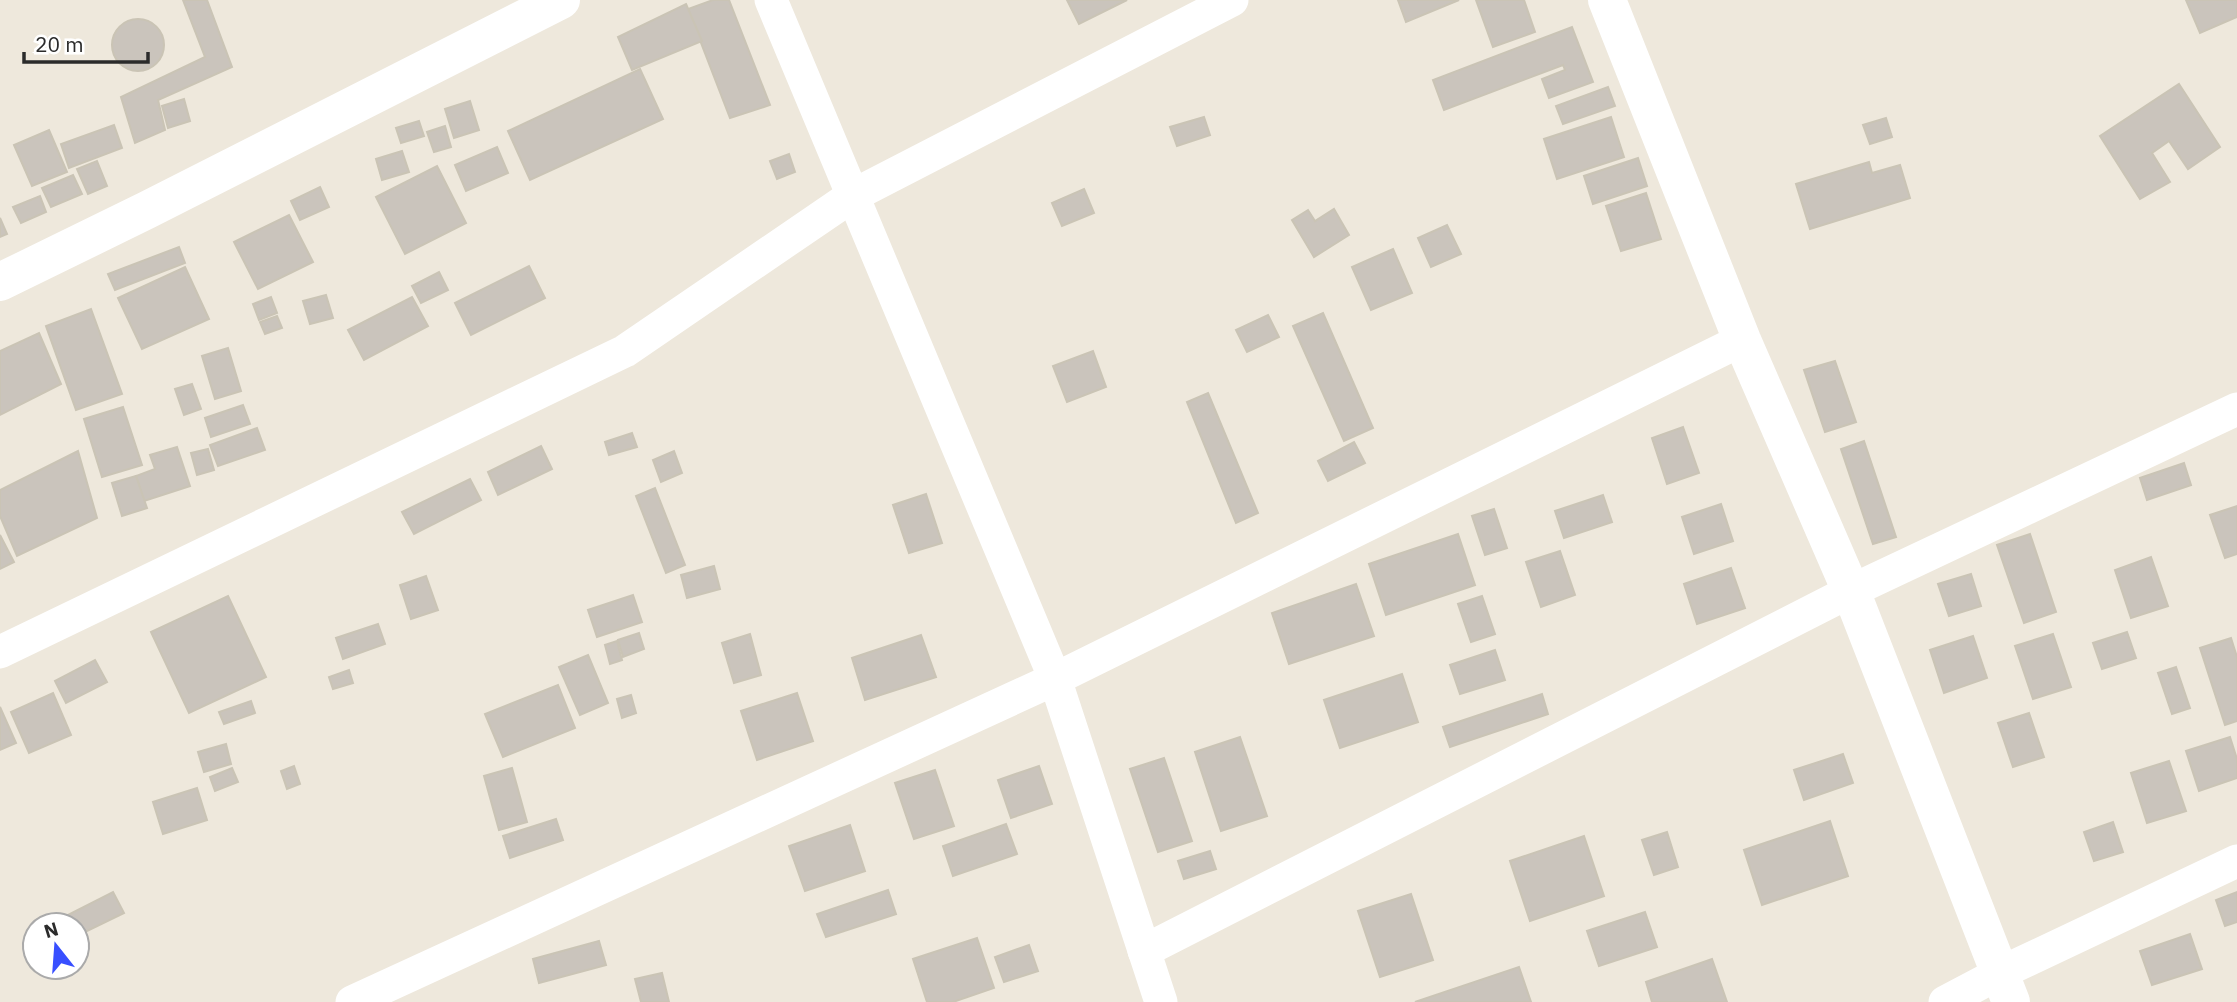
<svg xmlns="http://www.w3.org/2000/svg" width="2237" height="1002" font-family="'IBM Plex Sans',sans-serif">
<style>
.building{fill:#cac4bc;stroke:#cac4b5;stroke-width:2}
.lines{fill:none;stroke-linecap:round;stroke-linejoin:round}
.minor{stroke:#fff;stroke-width:33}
.tertiary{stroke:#fff;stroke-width:38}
.secondary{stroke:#fff;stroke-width:38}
</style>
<rect width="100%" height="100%" fill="#eee8dc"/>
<g class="building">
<polygon points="183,0 207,0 232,67 158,100 165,130 135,143 121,97 205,57"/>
<polygon points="713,0 729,0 770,105 730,118 688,9"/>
<polygon points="1067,0 1127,0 1079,24"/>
<polygon points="1398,0 1459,0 1406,22"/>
<polygon points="1476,0 1524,0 1535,32 1493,47"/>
<polygon points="2186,0 2237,0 2237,17 2200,33"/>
<polygon points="686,4 702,41 632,70 618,37"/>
<circle cx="138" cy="45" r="26"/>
<polygon points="1572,27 1593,82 1549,98 1542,79 1565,70 1563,65 1444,110 1433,80"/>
<polygon points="640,69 663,119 530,180 508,131"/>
<polygon points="2179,84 2220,147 2188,169 2169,141 2152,153 2170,182 2140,199 2100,136"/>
<polygon points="1608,87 1615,106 1563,124 1556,106"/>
<polygon points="184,99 190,121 168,128 162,106"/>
<polygon points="470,101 479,130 454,138 445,109"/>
<polygon points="1204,117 1210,135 1177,146 1170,127"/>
<polygon points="1611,117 1624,157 1557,179 1544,139"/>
<polygon points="1886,118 1892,137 1870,144 1863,125"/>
<polygon points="419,121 424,136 401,143 396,128"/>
<polygon points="114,125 122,148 69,168 61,144"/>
<polygon points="445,126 451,147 434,152 427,132"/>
<polygon points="49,130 67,172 32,186 14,145"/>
<polygon points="497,147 508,173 466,191 455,165"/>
<polygon points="402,151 409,172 382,180 376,159"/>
<polygon points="789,154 795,172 777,179 770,161"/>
<polygon points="1638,158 1647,186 1593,204 1584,176"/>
<polygon points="97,161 107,186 88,194 77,169"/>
<polygon points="1869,162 1872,173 1900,165 1910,198 1810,229 1796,184"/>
<polygon points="437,166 466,223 405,254 376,197"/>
<polygon points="73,175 82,194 51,207 42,188"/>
<polygon points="320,187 329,207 300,220 291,201"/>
<polygon points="1084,189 1094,213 1062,226 1052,203"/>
<polygon points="1646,193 1661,239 1621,251 1606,206"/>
<polygon points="40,196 46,212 21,223 13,207"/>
<polygon points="1334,209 1349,235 1314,257 1292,220 1308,210 1315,221"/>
<polygon points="289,215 313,262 258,289 234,242"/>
<polygon points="0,218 7,234 0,237"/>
<polygon points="1447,225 1461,254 1431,267 1418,238"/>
<polygon points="179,247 185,263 115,290 108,274"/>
<polygon points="1393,249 1412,293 1371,310 1352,267"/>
<polygon points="529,266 545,298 471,335 455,303"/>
<polygon points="185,267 209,319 142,349 118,298"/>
<polygon points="439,272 448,290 421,303 412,286"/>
<polygon points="326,295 333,318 310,324 303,301"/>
<polygon points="271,297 277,313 259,320 253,304"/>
<polygon points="412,297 428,326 364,360 348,330"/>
<polygon points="91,309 122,394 76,410 46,326"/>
<polygon points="1323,313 1373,428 1344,441 1293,326"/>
<polygon points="1268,315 1279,337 1247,352 1236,330"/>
<polygon points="277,316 282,328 265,334 260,322"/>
<polygon points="39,333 61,384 0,415 0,351"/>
<polygon points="228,348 241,391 215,399 202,356"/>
<polygon points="1093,351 1106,387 1067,402 1053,366"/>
<polygon points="1835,361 1856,422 1825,432 1804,370"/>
<polygon points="192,384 201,409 184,415 175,389"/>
<polygon points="1208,393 1258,513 1236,523 1187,402"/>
<polygon points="243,405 250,424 211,437 205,418"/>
<polygon points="123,407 142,465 102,477 84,419"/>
<polygon points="1683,427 1699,473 1667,484 1652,438"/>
<polygon points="257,428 265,450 218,466 210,445"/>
<polygon points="632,433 637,447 609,455 605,442"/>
<polygon points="1864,441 1896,537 1873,544 1841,449"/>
<polygon points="1354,442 1365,463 1328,481 1318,461"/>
<polygon points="541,446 552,469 498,495 488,472"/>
<polygon points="177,447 190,486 144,501 136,476 155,469 150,455"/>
<polygon points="208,449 214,470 197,475 191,453"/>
<polygon points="78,451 97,518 17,556 0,516 0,490"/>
<polygon points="674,451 682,473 661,482 653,460"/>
<polygon points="2184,463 2191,485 2147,500 2140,478"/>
<polygon points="136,476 147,508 122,516 112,483"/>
<polygon points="470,479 481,500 414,534 402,512"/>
<polygon points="655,488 685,565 666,573 636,496"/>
<polygon points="926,494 942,543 909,553 893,505"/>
<polygon points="1603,495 1612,522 1564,538 1555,511"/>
<polygon points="1721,504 1733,541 1694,554 1682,517"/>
<polygon points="2237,506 2237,554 2225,558 2210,515"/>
<polygon points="1494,509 1507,548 1485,555 1472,516"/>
<polygon points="1458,534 1475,585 1386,615 1369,564"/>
<polygon points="2030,534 2056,612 2024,623 1997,545"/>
<polygon points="0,535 14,562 0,569"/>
<polygon points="1560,551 1575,595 1541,607 1526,562"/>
<polygon points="2151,557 2168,606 2131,618 2115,570"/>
<polygon points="714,566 720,589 687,598 681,575"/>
<polygon points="1731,568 1745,608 1697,624 1684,584"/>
<polygon points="1971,574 1981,606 1949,616 1938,584"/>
<polygon points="426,576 438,610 411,619 400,585"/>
<polygon points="1356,584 1374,636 1289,664 1272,613"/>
<polygon points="633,595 642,622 597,637 588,610"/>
<polygon points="228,596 266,677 189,713 151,632"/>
<polygon points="1482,596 1495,634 1471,642 1458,604"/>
<polygon points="378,624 385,644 343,659 336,638"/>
<polygon points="2127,632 2136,658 2102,669 2093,643"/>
<polygon points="639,633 644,649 623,657 618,640"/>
<polygon points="750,634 761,675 734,683 722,643"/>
<polygon points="2053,634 2071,687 2033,699 2015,646"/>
<polygon points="921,635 936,677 865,700 852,658"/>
<polygon points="1973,636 1987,678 1944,693 1930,650"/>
<polygon points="2231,638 2237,657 2237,721 2225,725 2200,648"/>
<polygon points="617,641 622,660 610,664 605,645"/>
<polygon points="1495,650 1505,680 1460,694 1450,665"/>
<polygon points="588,655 608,703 580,715 559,667"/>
<polygon points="95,660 107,682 66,703 55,681"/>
<polygon points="2176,667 2190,708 2172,714 2158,673"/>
<polygon points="349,670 353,683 333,689 329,677"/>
<polygon points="1402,674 1418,722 1340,748 1324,700"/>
<polygon points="558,685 575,728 503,757 485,714"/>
<polygon points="53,693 71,735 29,753 11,712"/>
<polygon points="797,693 813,741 757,760 741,711"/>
<polygon points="1542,694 1548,714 1450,747 1443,727"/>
<polygon points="631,695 636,713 622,718 617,699"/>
<polygon points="251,701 255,713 224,724 219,712"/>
<polygon points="0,707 16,743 0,750"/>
<polygon points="2029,713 2044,757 2013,767 1998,723"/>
<polygon points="1240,737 1267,816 1221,831 1195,752"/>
<polygon points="2230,737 2237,759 2237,778 2199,791 2186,751"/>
<polygon points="226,744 231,764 204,772 198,752"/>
<polygon points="1843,754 1853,783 1804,800 1794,770"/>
<polygon points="1164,758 1192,841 1158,852 1130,769"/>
<polygon points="2169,761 2186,811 2147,823 2131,773"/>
<polygon points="294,766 300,784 287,789 281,771"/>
<polygon points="1039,766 1052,804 1011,818 998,780"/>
<polygon points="232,768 238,782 215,791 210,777"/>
<polygon points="512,768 527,822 499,830 484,776"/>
<polygon points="935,770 954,826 914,839 895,783"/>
<polygon points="197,788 207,820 163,834 153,802"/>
<polygon points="556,819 563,840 510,858 503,836"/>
<polygon points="1830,821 1848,876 1762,905 1744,850"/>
<polygon points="2113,822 2123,852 2094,861 2084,832"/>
<polygon points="1006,824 1017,854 953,876 943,846"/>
<polygon points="850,825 865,871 805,891 789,846"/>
<polygon points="1667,832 1678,867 1654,875 1642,840"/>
<polygon points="1584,836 1604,896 1530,921 1510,861"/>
<polygon points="1210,851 1216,869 1184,879 1178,861"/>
<polygon points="888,890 896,914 826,937 817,914"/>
<polygon points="113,892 124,913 77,936 77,925 68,925 64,917"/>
<polygon points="2237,892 2237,922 2225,926 2216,900"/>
<polygon points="1411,894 1433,960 1380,977 1358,911"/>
<polygon points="1645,912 1657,947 1599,966 1587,931"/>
<polygon points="2190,934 2202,969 2152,985 2140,951"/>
<polygon points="977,938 994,988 953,1002 927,1002 913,959"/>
<polygon points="599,941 606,965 539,983 533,959"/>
<polygon points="1029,945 1038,971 1004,982 995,957"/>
<polygon points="1712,959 1727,1002 1652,1002 1646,982"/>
<polygon points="1519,967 1531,1002 1415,1002"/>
<polygon points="662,973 669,1002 641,1002 635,979"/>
</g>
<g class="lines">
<g class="minor">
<polyline points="771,0 1055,679 1161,1002"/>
<polyline points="0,652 625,351 852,196 1232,0"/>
<polyline points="1144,951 1851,591 2237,409"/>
<polyline points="352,1002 1055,679 1742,340"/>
<polyline points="1945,1002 2000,973 2237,861"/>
</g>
<polyline class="tertiary" points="1607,0 1742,340 1851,591 2011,1002"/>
<polyline class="secondary" points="0,282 147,210 561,0"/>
</g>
<g transform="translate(56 946) rotate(343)"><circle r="33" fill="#ffffff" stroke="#aaaaaa" stroke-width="2"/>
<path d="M0-5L12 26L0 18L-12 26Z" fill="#384fff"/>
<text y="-10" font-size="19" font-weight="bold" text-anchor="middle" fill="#2b2b2b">N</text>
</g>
<path d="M24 52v10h124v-10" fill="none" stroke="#2b2b2b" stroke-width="3.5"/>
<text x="35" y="52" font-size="21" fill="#2b2b2b" stroke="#ffffff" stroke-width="5" paint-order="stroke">20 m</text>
</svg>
